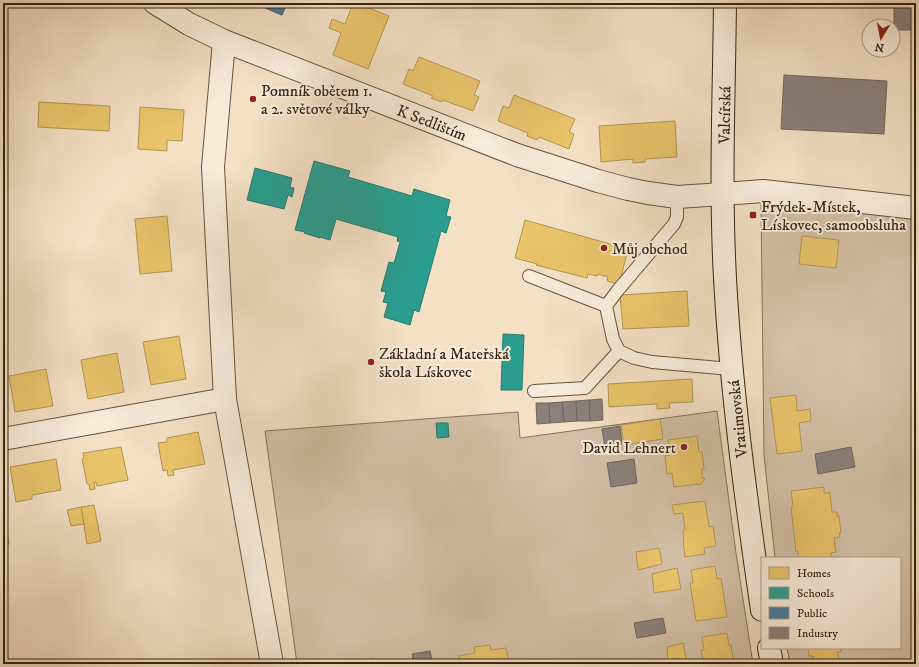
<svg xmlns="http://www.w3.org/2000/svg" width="919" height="667" font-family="'IM FELL DW Pica',serif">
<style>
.green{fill:#d3c0a7;stroke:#84735c}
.homes{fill:#e9c46a;stroke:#b39550}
.schools{fill:#2a9d8f;stroke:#2d796a}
.public{fill:#457b9d;stroke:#406273}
.industry{fill:#8a817c;stroke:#70665c}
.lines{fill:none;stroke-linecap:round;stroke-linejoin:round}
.service-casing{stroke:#64543f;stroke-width:14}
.minor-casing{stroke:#64543f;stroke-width:24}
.secondary-casing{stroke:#352612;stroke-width:24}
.service{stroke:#f7ebd9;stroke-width:12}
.minor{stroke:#f7ebd9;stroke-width:22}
.secondary{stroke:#f7ebd9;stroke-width:22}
.poi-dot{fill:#8f2418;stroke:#f7ebd9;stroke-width:1.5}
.labels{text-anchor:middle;stroke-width:4;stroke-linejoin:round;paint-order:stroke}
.poi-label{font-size:16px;fill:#352612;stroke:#f7ebd9;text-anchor:start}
.street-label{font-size:16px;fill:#352612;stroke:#f7ebd9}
</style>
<rect width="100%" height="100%" fill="#f3e0c5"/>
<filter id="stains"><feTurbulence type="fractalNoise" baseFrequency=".005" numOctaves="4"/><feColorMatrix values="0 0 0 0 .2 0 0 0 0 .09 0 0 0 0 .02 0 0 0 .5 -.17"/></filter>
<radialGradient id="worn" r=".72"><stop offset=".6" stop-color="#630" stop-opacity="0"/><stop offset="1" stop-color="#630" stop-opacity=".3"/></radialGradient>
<g class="green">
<polygon points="761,202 916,219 916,664 790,664 787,648 900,648 900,558 775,558 764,455"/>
<polygon points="717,411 736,553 753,664 349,664 373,659 345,664 297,664 265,431 518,412 520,438"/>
</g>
<g class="homes">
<polygon points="353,3 356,3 389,16 368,69 333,55 341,33 329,28 332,19 345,24"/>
<polygon points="419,57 480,81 474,95 479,97 473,111 443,100 442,102 431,98 433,96 403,84 409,69 413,71"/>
<polygon points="514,95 575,119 569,132 574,134 569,149 539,137 537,140 527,136 528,133 498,121 503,106 509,108"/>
<polygon points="39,102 110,106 109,131 38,127"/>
<polygon points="140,107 184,110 182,141 167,140 167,151 138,149"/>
<polygon points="675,121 677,157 645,159 645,162 633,163 633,159 601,162 599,126"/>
<polygon points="167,216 172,271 140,274 135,219"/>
<polygon points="525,220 628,249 620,281 618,284 607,281 608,277 598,274 597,276 588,274 587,278 536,265 537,264 515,258"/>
<polygon points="802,236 839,240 836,268 799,264"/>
<polygon points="687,291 689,326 623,329 620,295"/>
<polygon points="179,336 186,379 151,385 143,342"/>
<polygon points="117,353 124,392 88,399 81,360"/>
<polygon points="46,369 53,406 15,412 9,376"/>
<polygon points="692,379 693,402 669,403 670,408 657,409 657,404 609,407 608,384"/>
<polygon points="796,395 797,411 810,409 811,421 799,423 802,451 777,454 770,398"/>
<polygon points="660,419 663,439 624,445 621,425"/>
<polygon points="198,432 205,464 173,470 174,475 168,476 167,470 163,471 158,443 167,442 167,438"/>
<polygon points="697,436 699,452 702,452 704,469 702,469 702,478 705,479 700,485 698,484 674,487 672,473 667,474 665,456 670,455 668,440"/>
<polygon points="121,447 128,480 97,486 96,482 94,482 95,489 90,490 89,484 87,484 82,459 84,458 83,453"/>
<polygon points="56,459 61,490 32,495 32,499 16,502 10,467"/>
<polygon points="824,487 824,493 830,493 832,512 837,512 837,516 839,516 841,533 839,533 840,537 834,538 836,552 831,553 831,558 798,558 798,551 796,552 791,507 793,507 791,491"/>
<polygon points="705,501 709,527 713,526 716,546 704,548 705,554 685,557 683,542 684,542 683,530 685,530 683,513 674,514 672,505"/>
<polygon points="94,505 101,541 87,544 81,507"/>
<polygon points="81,507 84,524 71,526 67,510"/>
<polygon points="6,526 9,544 3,546 3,527"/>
<polygon points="659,548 662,564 638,570 636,552"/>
<polygon points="715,566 717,579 721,578 727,617 696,621 690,583 693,583 691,570"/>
<polygon points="677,568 681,589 654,593 652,574"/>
<polygon points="727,633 729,646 731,645 734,664 696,664 696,662 703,660 701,650 704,650 702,637"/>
<polygon points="683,643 687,664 668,664 667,647"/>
<polygon points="490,645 491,650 506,648 509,664 461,664 459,656 475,653 474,647"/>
<polygon points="808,648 840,648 841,652 837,652 840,664 814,664 813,656 809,656"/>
</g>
<g class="schools">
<polygon points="314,161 350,171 348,177 412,196 414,189 450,200 446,216 451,217 446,233 441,231 419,312 414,310 410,325 384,317 388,303 383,302 386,292 381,291 389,262 394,263 400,242 397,241 398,237 336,219 330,240 320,237 320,238 304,233 305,232 295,230"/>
<polygon points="255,168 292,178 290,187 294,188 292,197 288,195 284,209 247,200"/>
<polygon points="503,334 524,335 522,390 501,390"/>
<polygon points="436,423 448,423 449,437 437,438"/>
</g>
<polygon class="public" points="253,3 287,3 282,15"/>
<g class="industry">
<rect x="894" y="3" width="22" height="27"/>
<polygon points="784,75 887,81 884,134 781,129"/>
<polygon points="602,399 603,420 590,421 589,400"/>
<polygon points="589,400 590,421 577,421 576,401"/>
<polygon points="576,401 577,421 564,422 562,402"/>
<polygon points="562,402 564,422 550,423 549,403"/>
<polygon points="536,403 549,403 550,423 537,424"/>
<polygon points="620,426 622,444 605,447 602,429"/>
<polygon points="851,447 855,467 818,474 815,454"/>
<polygon points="634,459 637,483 611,487 607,463"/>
<polygon points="663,618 666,633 637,638 634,623"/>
<polygon points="430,651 433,664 414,664 412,654"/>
</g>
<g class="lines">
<defs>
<g id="service">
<polyline points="677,197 677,217 674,224 618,290 606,306 613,339 619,351 634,358 652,362 731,369"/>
<polyline points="529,276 606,306"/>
<polyline points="534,391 585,388 619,351"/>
</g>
<g id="minor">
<polyline points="155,3 189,24 224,41 517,155 598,181 628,189 648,193 677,197 723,194 763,191 916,208"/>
<polyline points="224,41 213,167 225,399 272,664"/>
<polyline points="3,439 225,399"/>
</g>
<g id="secondary">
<path d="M725,3C724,95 720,187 725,278C731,390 746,500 762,610"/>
<polyline points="769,648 772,664"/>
</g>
</defs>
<use href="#service" class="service-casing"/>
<use href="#minor" class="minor-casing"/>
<use href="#secondary" class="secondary-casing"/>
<use href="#service" class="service"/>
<use href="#minor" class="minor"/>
<use href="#secondary" class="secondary"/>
</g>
<g class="poi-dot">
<circle cx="253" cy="99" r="4"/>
<rect x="749" y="211" width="8" height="8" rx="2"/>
<circle cx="604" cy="248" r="4"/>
<circle cx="371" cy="362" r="4"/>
<circle cx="684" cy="447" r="4"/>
</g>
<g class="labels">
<g class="poi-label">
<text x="261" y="96">Pomník obětem 1.<tspan x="261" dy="18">a 2. světové války</tspan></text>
<text x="761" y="212">Frýdek-Místek,<tspan x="761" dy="18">Lískovec, samoobsluha</tspan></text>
<text x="612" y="254">Můj obchod</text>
<text x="379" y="359">Základní a Mateřská<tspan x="379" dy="18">škola Lískovec</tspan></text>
<text x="676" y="453" text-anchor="end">David Lehnert</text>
</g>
<g class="street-label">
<text transform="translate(724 115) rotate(-89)" y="6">Valcířská</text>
<text transform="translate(432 122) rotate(21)" y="6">K Sedlištím</text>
<text transform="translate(737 419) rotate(-96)" y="6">Vratimovská</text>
</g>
</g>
<rect width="919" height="667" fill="none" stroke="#f3e0c5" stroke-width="16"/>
<rect x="4" y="4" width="911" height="659" fill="none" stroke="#352612" stroke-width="2"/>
<rect x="8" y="8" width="903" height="651" fill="none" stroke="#352612"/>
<rect x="761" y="557" width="140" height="92" fill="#f7ebd9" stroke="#a99c89"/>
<rect x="769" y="567" width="20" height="12" fill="#e9c46a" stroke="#a99c89"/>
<text x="797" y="577" font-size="12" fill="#352612">Homes</text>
<rect x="769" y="587" width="20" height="12" fill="#2a9d8f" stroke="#a99c89"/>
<text x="797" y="597" font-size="12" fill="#352612">Schools</text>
<rect x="769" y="607" width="20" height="12" fill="#457b9d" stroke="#a99c89"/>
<text x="797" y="617" font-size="12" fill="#352612">Public</text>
<rect x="769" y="627" width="20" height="12" fill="#8a817c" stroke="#a99c89"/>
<text x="797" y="637" font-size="12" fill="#352612">Industry</text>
<g transform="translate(881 38) rotate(190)"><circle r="19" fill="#f7ebd9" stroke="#a99c89"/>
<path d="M0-3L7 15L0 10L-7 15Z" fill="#8f2418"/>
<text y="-6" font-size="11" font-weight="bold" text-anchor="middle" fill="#352612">N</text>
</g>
<rect width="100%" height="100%" filter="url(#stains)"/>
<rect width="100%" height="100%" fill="url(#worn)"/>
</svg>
